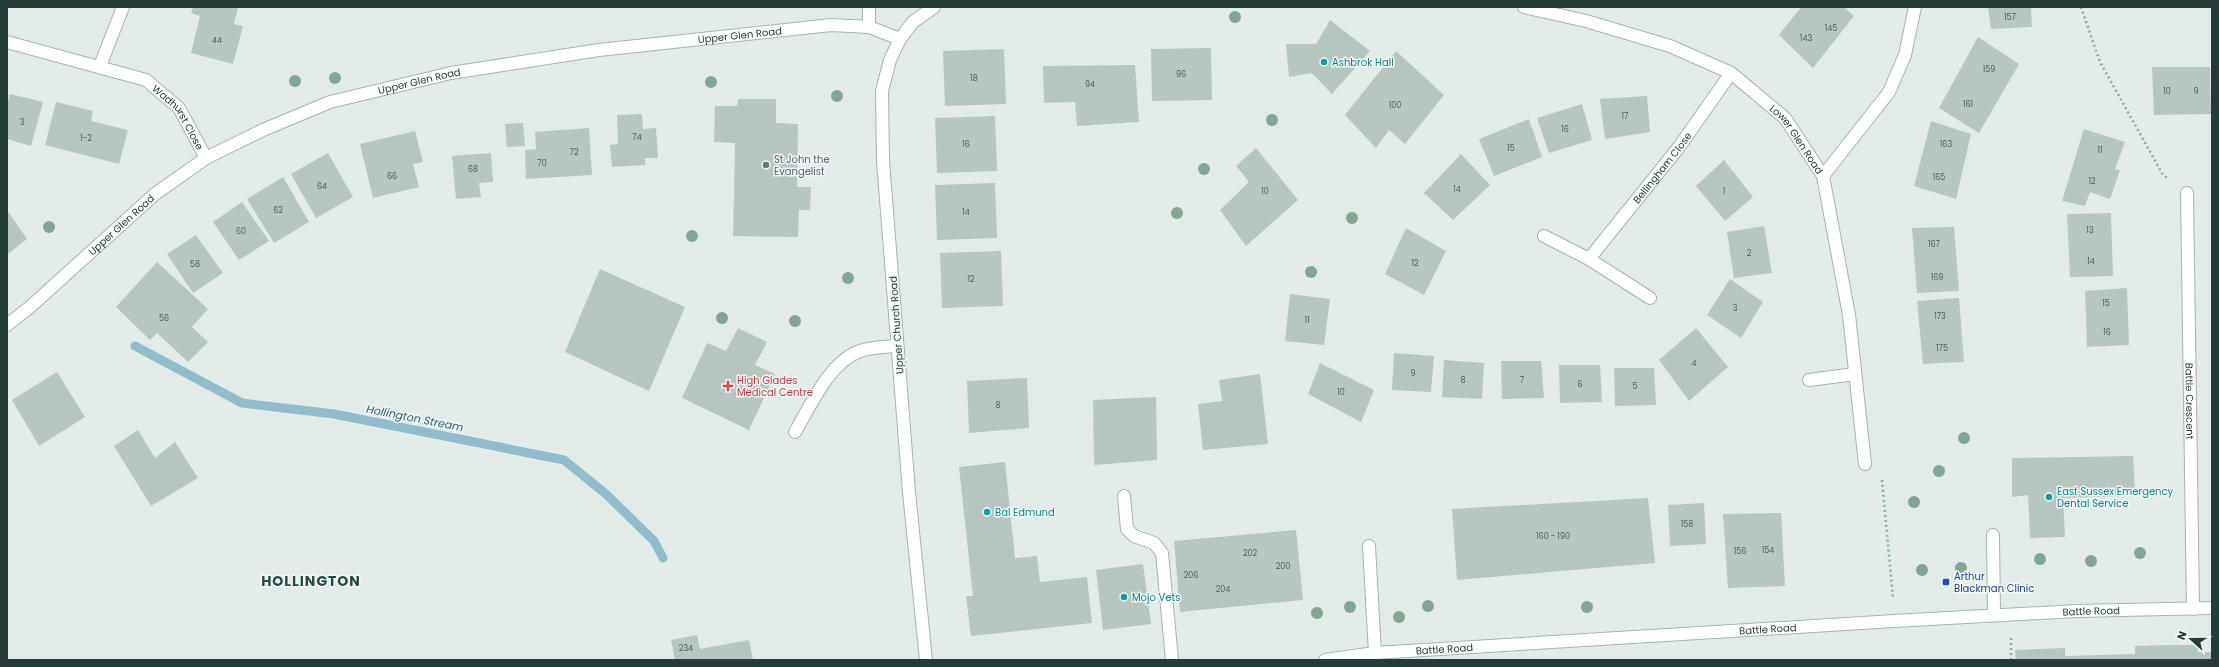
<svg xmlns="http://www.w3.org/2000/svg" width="2219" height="667" font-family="Poppins,sans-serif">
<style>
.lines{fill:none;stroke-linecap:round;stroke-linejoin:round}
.stream{stroke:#90bccb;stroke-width:9}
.building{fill:#b8c6c2}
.service-casing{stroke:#a6b3af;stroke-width:14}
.minor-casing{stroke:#a6b3af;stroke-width:14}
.secondary-casing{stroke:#a2b6b1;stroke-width:14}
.path{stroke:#86aca4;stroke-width:2.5;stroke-dasharray:2 3;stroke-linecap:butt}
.service{stroke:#fff;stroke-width:12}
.minor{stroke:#fff;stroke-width:12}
.secondary{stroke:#fff;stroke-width:12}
.tree{fill:#82a694}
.culture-dot{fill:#0f9aa8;stroke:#f3f8f6;stroke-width:1.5}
.worship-dot{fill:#6b7280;stroke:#f3f8f6;stroke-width:1.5}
.health-dot{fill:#e0444e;stroke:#f3f8f6;stroke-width:1.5}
.transit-dot{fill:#1a4fb4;stroke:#f3f8f6;stroke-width:1.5}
.labels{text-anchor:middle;stroke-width:3;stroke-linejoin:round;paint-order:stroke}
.number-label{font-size:8px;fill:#495e5a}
.street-label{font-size:10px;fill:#243b37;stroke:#f3f8f6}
.culture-label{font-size:10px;fill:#0d838f;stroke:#f3f8f6;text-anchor:start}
.worship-label{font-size:10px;fill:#5b616d;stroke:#f3f8f6;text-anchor:start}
.health-label{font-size:10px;fill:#be3a42;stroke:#f3f8f6;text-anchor:start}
.transit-label{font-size:10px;fill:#164399;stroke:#f3f8f6;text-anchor:start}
.water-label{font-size:11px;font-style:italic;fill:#245d71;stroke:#f3f8f6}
.district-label{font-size:14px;font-weight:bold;letter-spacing:1px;fill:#224b45;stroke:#f3f8f6}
</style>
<rect width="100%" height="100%" fill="#e3ebe8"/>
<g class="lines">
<polyline class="stream" points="135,346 242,403 334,414 564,460 606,494 654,541 663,558"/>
</g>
<g class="building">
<polygon points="193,7 238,7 234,24 243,26 233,64 191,53 200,16 191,13"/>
<polygon points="1801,7 1844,7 1854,16 1813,68 1779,35"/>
<polygon points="1988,7 2031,7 2032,27 1991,29"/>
<polygon points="1330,20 1370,51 1332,94 1312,73 1289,77 1286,44 1316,44"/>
<polygon points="1978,37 2019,64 1979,133 1939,108"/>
<polygon points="1211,48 1212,100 1152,101 1151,49"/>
<polygon points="1004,49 1006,104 945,106 943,51"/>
<polygon points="1396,51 1444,95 1405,144 1389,130 1376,148 1345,115"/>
<polygon points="1135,65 1139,122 1077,126 1075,102 1044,103 1043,66"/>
<polygon points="2152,67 2210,67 2211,114 2154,115"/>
<polygon points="10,94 43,102 31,146 7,139 7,104"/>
<polygon points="1647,96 1650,132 1605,139 1600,99"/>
<polygon points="738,99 776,99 776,123 798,124 797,187 811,187 810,210 799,210 798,237 733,236 735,143 714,142 715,106 737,106"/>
<polygon points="56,102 93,111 91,121 128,130 119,164 45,145"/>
<polygon points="1582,104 1592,140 1549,153 1537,118"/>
<polygon points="642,114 643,129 656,128 658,158 645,158 645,165 612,167 610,145 618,144 617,115"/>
<polygon points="995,116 997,171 937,173 935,118"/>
<polygon points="1529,119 1542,157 1494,176 1479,139"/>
<polygon points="1931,121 1971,134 1956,199 1914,186"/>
<polygon points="523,123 525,146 507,147 505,124"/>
<polygon points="589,128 592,175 526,179 525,150 536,149 535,132"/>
<polygon points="2084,129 2125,142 2115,169 2120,170 2110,199 2090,192 2085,206 2062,201"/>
<polygon points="415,131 423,162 413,164 419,187 373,198 360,144"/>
<polygon points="1256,148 1298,200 1246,246 1220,210 1249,182 1236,166"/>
<polygon points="328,153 353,197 316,218 291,174"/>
<polygon points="491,153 493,182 479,183 481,197 456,199 452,156"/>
<polygon points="1461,154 1490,185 1453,220 1424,193"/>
<polygon points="1724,160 1753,197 1725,221 1696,186"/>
<polygon points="283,177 309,222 274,243 247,199"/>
<polygon points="995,183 997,238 937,240 935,185"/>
<polygon points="242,202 269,241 239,260 213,222"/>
<polygon points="9,213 27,239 7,255 7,214"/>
<polygon points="2111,213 2113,276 2070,277 2067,214"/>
<polygon points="1764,226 1772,273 1734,278 1727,232"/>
<polygon points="1954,227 1959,291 1917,293 1912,228"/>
<polygon points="1406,228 1446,251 1424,295 1385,274"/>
<polygon points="196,235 223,273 193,293 167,254"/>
<polygon points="1001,251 1003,306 942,308 940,253"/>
<polygon points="157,262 208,309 192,327 208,342 188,362 157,333 150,340 116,307"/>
<polygon points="600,269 685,307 649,391 565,352"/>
<polygon points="1730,279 1763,302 1741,338 1707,315"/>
<polygon points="2127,288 2129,345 2087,347 2085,291"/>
<polygon points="1290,294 1330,299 1324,345 1285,341"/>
<polygon points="1959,298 1964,362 1923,364 1917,301"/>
<polygon points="738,328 767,342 755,365 775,374 749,430 682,398 707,343 726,351"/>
<polygon points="1696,328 1728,367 1689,401 1659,360"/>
<polygon points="1394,353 1434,356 1431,392 1392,390"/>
<polygon points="1444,360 1484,363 1482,399 1442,397"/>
<polygon points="1501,361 1541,361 1544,398 1502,399"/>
<polygon points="1320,363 1374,390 1361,422 1308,394"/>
<polygon points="1559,365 1600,365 1602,402 1560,403"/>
<polygon points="1614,368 1654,368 1656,405 1615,406"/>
<polygon points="57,372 85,417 39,446 12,400"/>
<polygon points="1260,374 1268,444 1203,450 1198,404 1222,401 1219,380"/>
<polygon points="1027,378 1029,428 969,433 967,381"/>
<polygon points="1156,397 1157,460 1094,465 1093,400"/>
<polygon points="138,430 155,458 175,442 198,478 151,506 114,446"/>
<polygon points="2133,456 2135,496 2063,498 2065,537 2030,538 2028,495 2012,497 2012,458"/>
<polygon points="1005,462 1015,558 1037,556 1040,582 1087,577 1092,623 971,636 966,596 973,596 959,467"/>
<polygon points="1648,498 1655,563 1457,580 1452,509"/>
<polygon points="1704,503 1706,544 1670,546 1668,505"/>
<polygon points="1781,513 1785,586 1728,588 1723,514"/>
<polygon points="1296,530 1303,600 1180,612 1174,541"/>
<polygon points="1143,564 1151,624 1103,630 1096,570"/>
<polygon points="697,635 700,649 749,640 753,660 675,660 671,640"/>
<polygon points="2166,645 2198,645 2198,652 2212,652 2212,660 2016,660 2015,650 2065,648 2065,656 2135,654 2135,646"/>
</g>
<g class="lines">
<defs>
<g id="service">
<polyline points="869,27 869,7"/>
<polyline points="1809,380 1855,374"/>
<path d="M795,432C810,407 830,361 860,351C871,347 885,347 897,346"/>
<polyline points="1124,496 1127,529 1134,536 1154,543 1162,553 1172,660"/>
<polyline points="1993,535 1994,615"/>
<polyline points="1369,546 1375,653"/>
</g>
<g id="minor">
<path id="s1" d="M1524,7L1586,21L1670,46L1731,73L1785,118L1823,176L1849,315L1865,464"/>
<path id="s2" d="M7,42L146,80L179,108L206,158"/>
<polyline points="100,66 123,7"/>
<polyline points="1823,176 1889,92 1905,55 1915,7"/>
<path id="s3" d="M2187,193L2193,609"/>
<polyline points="1544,236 1589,259 1650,298"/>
<path id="s4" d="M1589,259L1679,147L1731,73"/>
<path id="s5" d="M7,325L30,307L155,194L206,158L263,130L330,102L451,73L599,50L831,25L869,27L900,39"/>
<polyline points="926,660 909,492 883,161 882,91 890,60 900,39 913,22 934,7"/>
</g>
<g id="secondary">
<path id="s6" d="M1325,660L1375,653L1894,621L2077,611L2212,608"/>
</g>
</defs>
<use href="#service" class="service-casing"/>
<use href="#minor" class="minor-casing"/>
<use href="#secondary" class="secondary-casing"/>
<g class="path">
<polyline points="2081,7 2100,62 2163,175 2169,179"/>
<polyline points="1882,480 1893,598"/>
<polyline points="2011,660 2011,637"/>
</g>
<use href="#service" class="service"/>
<use href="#minor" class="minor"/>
<use href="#secondary" class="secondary"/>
</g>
<g class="tree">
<circle cx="1235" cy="17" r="6"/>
<circle cx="335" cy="78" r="6"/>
<circle cx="295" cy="81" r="6"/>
<circle cx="711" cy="82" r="6"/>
<circle cx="837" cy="96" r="6"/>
<circle cx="1272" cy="120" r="6"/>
<circle cx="1204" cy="169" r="6"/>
<circle cx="1177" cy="213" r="6"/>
<circle cx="1352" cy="218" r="6"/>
<circle cx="49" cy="227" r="6"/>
<circle cx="692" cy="236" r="6"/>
<circle cx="1311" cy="272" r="6"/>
<circle cx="848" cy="278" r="6"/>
<circle cx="722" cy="318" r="6"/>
<circle cx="795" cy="321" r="6"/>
<circle cx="1964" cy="438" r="6"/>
<circle cx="1939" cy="471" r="6"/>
<circle cx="1914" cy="502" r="6"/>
<circle cx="2140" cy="553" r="6"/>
<circle cx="2040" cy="559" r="6"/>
<circle cx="2091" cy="561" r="6"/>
<circle cx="1961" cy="568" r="6"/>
<circle cx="1922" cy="570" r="6"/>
<circle cx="1428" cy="606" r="6"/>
<circle cx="1350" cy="607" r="6"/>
<circle cx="1587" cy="607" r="6"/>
<circle cx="1317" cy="613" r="6"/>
<circle cx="1399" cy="617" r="6"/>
</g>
<g class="culture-dot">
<circle cx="1324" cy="62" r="4"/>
<circle cx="2049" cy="497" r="4"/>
<circle cx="987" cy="512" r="4"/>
<circle cx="1124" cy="597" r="4"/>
</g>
<circle class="worship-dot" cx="766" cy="165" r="4"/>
<path class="health-dot" d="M726 380h4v4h4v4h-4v4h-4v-4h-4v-4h4z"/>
<rect class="transit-dot" x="1942" y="578" width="8" height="8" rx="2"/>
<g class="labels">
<g class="number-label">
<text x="2010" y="20">157</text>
<text x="1831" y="31">145</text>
<text x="1806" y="41">143</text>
<text x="217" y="43">44</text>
<text x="1989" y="72">159</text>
<text x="1181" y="77">96</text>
<text x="974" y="81">18</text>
<text x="1090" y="87">94</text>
<text x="2167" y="94">10</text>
<text x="2196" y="94">9</text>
<text x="1968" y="107">161</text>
<text x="1395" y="108">100</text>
<text x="1625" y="119">17</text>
<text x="22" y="125">3</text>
<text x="1565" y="132">16</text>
<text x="637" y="140">74</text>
<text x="86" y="141">1-2</text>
<text x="966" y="147">16</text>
<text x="1946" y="147">163</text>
<text x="1511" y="151">15</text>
<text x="2100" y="153">11</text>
<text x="574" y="155">72</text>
<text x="542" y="166">70</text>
<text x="473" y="172">68</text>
<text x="392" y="179">66</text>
<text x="1939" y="180">165</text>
<text x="2092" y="184">12</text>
<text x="322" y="189">64</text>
<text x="1457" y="192">14</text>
<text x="1265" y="194">10</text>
<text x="1724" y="194">1</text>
<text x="278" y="213">62</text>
<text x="966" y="215">14</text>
<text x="2090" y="233">13</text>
<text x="241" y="234">60</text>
<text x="1934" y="247">167</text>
<text x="1749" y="256">2</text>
<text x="2091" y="264">14</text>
<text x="1415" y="266">12</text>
<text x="195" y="267">58</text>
<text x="1937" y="280">169</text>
<text x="971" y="282">12</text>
<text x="2106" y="306">15</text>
<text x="1735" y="311">3</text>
<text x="1940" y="319">173</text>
<text x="164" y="321">56</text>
<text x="1307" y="323">11</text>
<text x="2107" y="335">16</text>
<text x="1942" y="351">175</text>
<text x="1694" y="366">4</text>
<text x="1413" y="376">9</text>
<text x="1463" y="383">8</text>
<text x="1522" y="383">7</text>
<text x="1580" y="387">6</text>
<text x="1635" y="389">5</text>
<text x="1341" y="395">10</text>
<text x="998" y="408">8</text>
<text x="1687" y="527">158</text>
<text x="1553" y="539">160 - 190</text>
<text x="1768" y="553">154</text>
<text x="1740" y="554">156</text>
<text x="1250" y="556">202</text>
<text x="1283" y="569">200</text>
<text x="1191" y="578">206</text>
<text x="1223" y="592">204</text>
<text x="686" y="651">234</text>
</g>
<g class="street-label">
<text dy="4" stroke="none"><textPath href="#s5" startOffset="812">Upper Glen Road</textPath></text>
<text dy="4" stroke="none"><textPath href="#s5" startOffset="488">Upper Glen Road</textPath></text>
<text dy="4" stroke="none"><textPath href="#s2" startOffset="194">Wadhurst Close</textPath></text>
<text dy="4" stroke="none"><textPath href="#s1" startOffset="312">Lower Glen Road</textPath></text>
<text dy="4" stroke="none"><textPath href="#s4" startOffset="117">Bellingham Close</textPath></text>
<text dy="4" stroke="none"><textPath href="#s5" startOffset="152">Upper Glen Road</textPath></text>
<text transform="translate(896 325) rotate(-94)" y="4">Upper Church Road</text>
<text dy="4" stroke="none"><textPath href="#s3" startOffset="208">Battle Crescent</textPath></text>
<text dy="4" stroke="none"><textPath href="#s6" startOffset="768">Battle Road</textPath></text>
<text dy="4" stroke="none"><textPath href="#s6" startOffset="444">Battle Road</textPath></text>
<text dy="4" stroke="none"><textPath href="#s6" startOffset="120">Battle Road</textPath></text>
</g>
<g class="culture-label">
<text x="1332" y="66">Ashbrok Hall</text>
<text x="2057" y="495">East Sussex Emergency<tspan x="2057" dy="12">Dental Service</tspan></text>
<text x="995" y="516">Bal Edmund</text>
<text x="1132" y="601">Mojo Vets</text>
</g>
<g class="worship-label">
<text x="774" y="163">St John the<tspan x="774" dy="12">Evangelist</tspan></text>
</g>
<g class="health-label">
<text x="737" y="384">High Glades<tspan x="737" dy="12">Medical Centre</tspan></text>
</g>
<g class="transit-label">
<text x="1954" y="580">Arthur<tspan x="1954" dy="12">Blackman Clinic</tspan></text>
</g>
<g class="water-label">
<text transform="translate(415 418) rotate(11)" y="4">Hollington Stream</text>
</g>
<g class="district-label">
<text x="311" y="586">HOLLINGTON</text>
</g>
</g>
<rect width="2219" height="667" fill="none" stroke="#243b37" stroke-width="16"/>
<g transform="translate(2191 639) rotate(291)" stroke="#f3f8f6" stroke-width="3" paint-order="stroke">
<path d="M0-3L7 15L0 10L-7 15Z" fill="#243b37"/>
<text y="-6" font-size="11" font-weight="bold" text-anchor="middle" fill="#243b37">N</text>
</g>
</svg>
